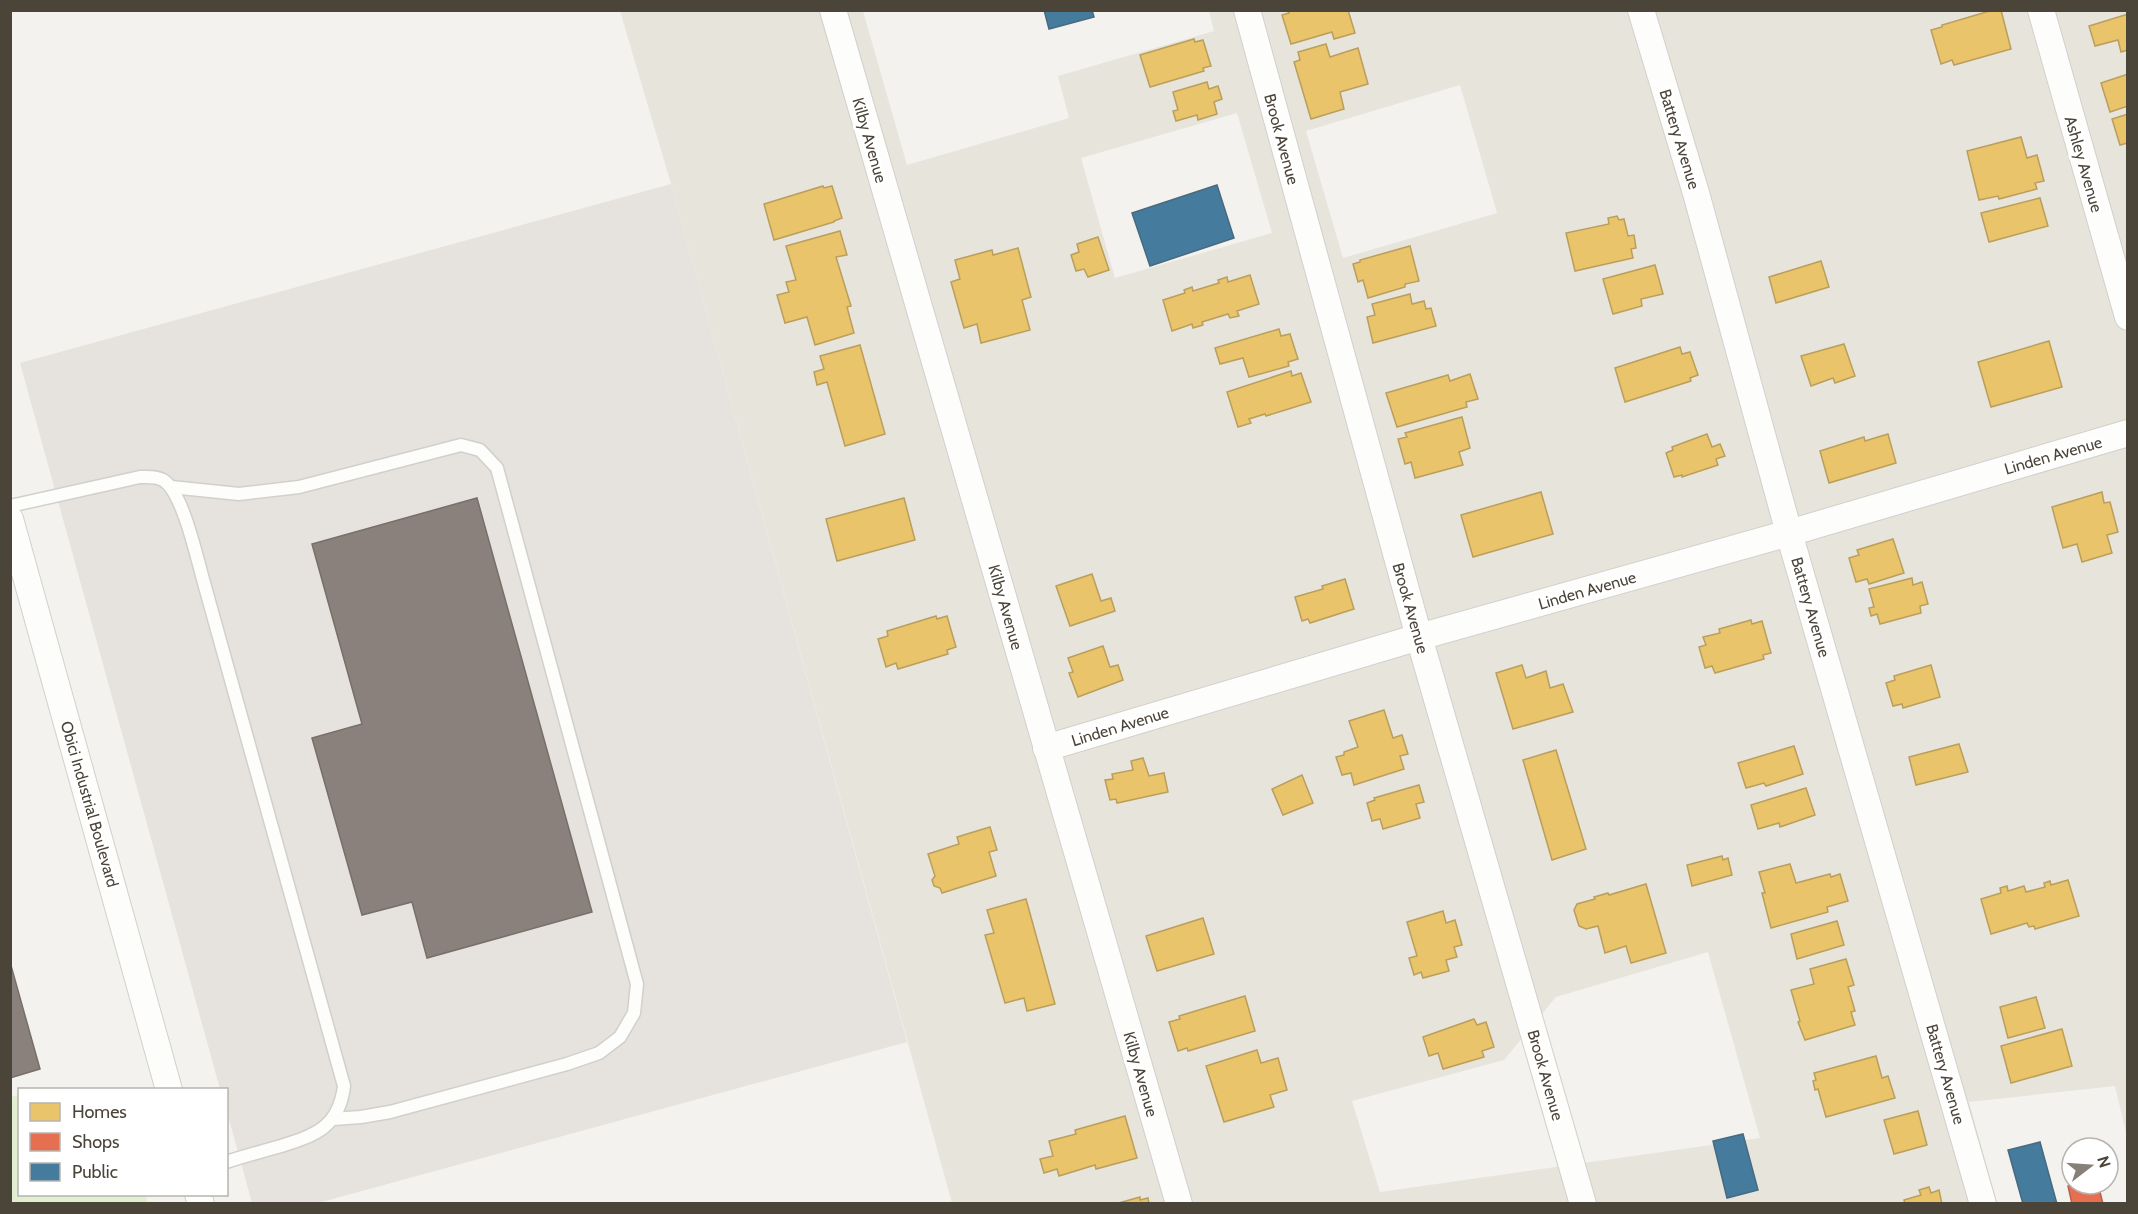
<svg xmlns="http://www.w3.org/2000/svg" width="2138" height="1214" font-family="Cabin,sans-serif">
<style>
.residential{fill:#e7e4dc;fill-rule:evenodd}
.industrial{fill:#e6e2de}
.green{fill:#e1eecf}
.parking{fill:#e6e3df}
.homes{fill:#e9c46a;stroke:#ba9e5b;stroke-width:1.5}
.shops{fill:#e76f51;stroke:#b8624a;stroke-width:1.5}
.public{fill:#457b9d;stroke:#476a7f;stroke-width:1.5}
.industry{fill:#8a817c;stroke:#776f68;stroke-width:1.5}
.lines{fill:none;stroke-linecap:round;stroke-linejoin:round}
.lane-casing{stroke:#d2d0cb;stroke-width:15}
.street-casing{stroke:#d2d0cb;stroke-width:28}
.lane{stroke:#fdfdfc;stroke-width:12}
.street{stroke:#fdfdfc;stroke-width:26}
.labels{text-anchor:middle;stroke-width:6;stroke-linejoin:round;paint-order:stroke}
.street-label{font-size:16px;fill:#4b4439;stroke:#fff}
</style>
<rect width="100%" height="100%" fill="#f4f2ee"/>
<path class="residential" d="M620,11H863L907,165L1069,118L1058,76L1214,31L1209,11H2127V1137L2115,1086L1969,1102L1997,1203H952L671,184ZM1460,85L1497,213L1343,258L1306,131ZM1237,113L1272,233L1115,278L1081,158ZM1708,952L1760,1138L1380,1192L1352,1101L1504,1060L1556,997Z"/>
<polygon class="industrial" points="671,184 907,1042 318,1203 252,1203 227,1112 226,1090 220,1089 20,363"/>
<polygon class="green" points="19,1095 20,1194 145,1195 148,1203 11,1203 11,1097"/>
<polygon class="parking" points="245,577 368,1024 282,1048 159,601"/>
<g class="homes">
<polygon points="1348,10 1355,33 1334,39 1332,32 1291,44 1282,15 1289,13 1288,11"/>
<polygon points="1993,10 2001,10 2011,49 1954,65 1952,60 1941,64 1931,30 1942,27 1942,25"/>
<polygon points="2128,14 2128,50 2121,52 2118,40 2095,46 2089,26"/>
<polygon points="1194,39 1195,42 1203,40 1211,66 1203,68 1204,71 1150,87 1140,55"/>
<polygon points="1326,44 1330,57 1358,48 1368,84 1340,92 1344,109 1311,119 1294,62 1300,60 1298,52"/>
<polygon points="2128,74 2128,106 2110,112 2101,83"/>
<polygon points="1207,82 1209,89 1218,86 1222,99 1214,102 1217,114 1198,120 1197,115 1176,121 1173,111 1178,110 1173,92"/>
<polygon points="2128,114 2128,143 2120,145 2112,119"/>
<polygon points="2021,137 2027,158 2037,155 2044,181 2035,183 2037,189 1999,199 1998,196 1979,200 1967,151"/>
<polygon points="823,186 824,188 832,186 842,218 834,221 834,222 774,240 764,204"/>
<polygon points="2040,198 2048,226 1989,242 1981,213"/>
<polygon points="1617,216 1619,220 1624,219 1628,236 1634,235 1636,248 1631,249 1633,258 1575,271 1566,233 1609,224 1608,218"/>
<polygon points="840,231 847,255 836,257 851,306 847,307 854,333 815,345 807,317 785,323 777,295 789,292 786,282 796,280 786,246"/>
<polygon points="1098,237 1109,270 1088,277 1084,269 1076,271 1071,255 1079,252 1077,244"/>
<polygon points="1410,246 1419,281 1405,284 1405,287 1368,298 1363,280 1358,282 1353,264 1360,262 1360,260"/>
<polygon points="1018,248 1031,297 1022,300 1030,330 981,343 977,324 964,328 951,282 960,279 955,260 992,250 993,255"/>
<polygon points="1821,261 1829,287 1776,303 1769,277"/>
<polygon points="1655,265 1663,294 1641,299 1642,306 1613,314 1603,279"/>
<polygon points="1250,275 1259,304 1237,311 1239,316 1230,318 1228,314 1202,322 1203,325 1193,328 1192,324 1172,331 1163,300 1185,293 1184,290 1192,287 1193,291 1219,283 1218,280 1227,277 1228,282"/>
<polygon points="1410,294 1412,304 1424,301 1426,309 1431,308 1436,326 1373,343 1367,317 1375,315 1372,304"/>
<polygon points="1279,329 1281,336 1290,334 1298,359 1288,362 1289,366 1249,377 1243,358 1220,364 1215,348"/>
<polygon points="2049,341 2062,387 1991,407 1978,362"/>
<polygon points="1844,344 1855,376 1835,383 1833,378 1811,386 1801,356"/>
<polygon points="860,345 885,434 845,446 827,382 817,385 814,372 824,369 820,356"/>
<polygon points="1680,347 1682,354 1690,352 1698,375 1690,378 1691,381 1625,402 1615,368"/>
<polygon points="1291,371 1292,376 1301,373 1311,402 1266,416 1265,414 1249,419 1251,423 1238,427 1227,392"/>
<polygon points="1470,374 1478,399 1466,402 1467,407 1397,427 1386,393 1448,375 1450,381"/>
<polygon points="1462,417 1470,448 1459,452 1463,465 1415,478 1411,462 1405,464 1398,439 1407,437 1405,433"/>
<polygon points="1707,434 1712,447 1720,444 1725,456 1716,459 1718,465 1682,477 1682,475 1674,477 1666,453 1673,450 1672,447"/>
<polygon points="1888,434 1896,463 1829,483 1820,451 1864,437 1865,441"/>
<polygon points="1541,492 1553,534 1473,557 1461,515"/>
<polygon points="2102,492 2104,503 2110,502 2118,532 2107,535 2112,553 2082,562 2077,544 2063,548 2052,507"/>
<polygon points="904,498 915,540 837,561 826,519"/>
<polygon points="1893,539 1904,573 1869,584 1867,579 1856,582 1849,558 1859,555 1857,550"/>
<polygon points="1092,574 1101,601 1111,598 1115,611 1070,626 1056,586"/>
<polygon points="1912,578 1913,585 1922,582 1928,604 1920,606 1921,613 1880,624 1877,614 1871,616 1869,608 1874,607 1869,589"/>
<polygon points="1345,579 1354,609 1310,623 1308,619 1302,621 1295,597 1323,589 1322,586"/>
<polygon points="936,616 937,619 947,616 956,647 947,650 948,654 898,669 896,663 886,667 878,639 888,636 887,631"/>
<polygon points="1751,620 1752,624 1762,621 1771,653 1763,655 1764,659 1715,673 1712,666 1705,668 1699,647 1706,645 1703,637 1720,633 1719,629"/>
<polygon points="1103,646 1110,667 1118,665 1123,680 1078,697 1069,673 1073,672 1068,658"/>
<polygon points="1522,665 1526,678 1546,671 1550,688 1563,684 1573,712 1513,729 1496,673"/>
<polygon points="1931,665 1940,697 1903,708 1902,704 1893,706 1886,683 1895,680 1894,676"/>
<polygon points="1384,710 1393,738 1402,735 1408,754 1400,756 1404,769 1354,785 1351,773 1342,775 1336,757 1344,755 1344,752 1358,747 1349,721"/>
<polygon points="1959,744 1968,772 1916,785 1909,757"/>
<polygon points="1794,746 1803,774 1766,786 1764,783 1746,788 1738,763"/>
<polygon points="1556,750 1586,849 1552,860 1523,760"/>
<polygon points="1143,758 1149,776 1164,773 1168,792 1117,803 1116,799 1110,800 1105,780 1113,779 1112,774 1133,770 1131,761"/>
<polygon points="1302,775 1313,803 1283,815 1272,789"/>
<polygon points="1419,785 1424,802 1416,804 1420,818 1383,829 1380,819 1372,821 1367,803 1375,800 1374,798"/>
<polygon points="1806,788 1815,815 1780,827 1779,823 1758,829 1751,805"/>
<polygon points="990,827 997,850 989,852 996,876 942,893 940,888 934,886 932,880 935,876 928,854 959,844 957,837"/>
<polygon points="1722,856 1723,860 1728,858 1732,875 1692,886 1687,865"/>
<polygon points="1790,864 1796,883 1830,874 1831,877 1840,874 1848,901 1827,907 1828,912 1771,928 1762,893 1765,893 1759,872"/>
<polygon points="2068,880 2079,916 2035,929 2034,926 2029,927 2027,923 1991,934 1981,899 2001,893 2000,888 2007,886 2008,891 2024,886 2026,892 2045,887 2044,883 2050,881 2051,885"/>
<polygon points="1646,884 1666,953 1631,963 1626,946 1605,953 1598,926 1586,929 1579,926 1574,910 1577,904 1595,899 1594,897 1608,893 1609,895"/>
<polygon points="1026,899 1055,1004 1027,1011 1024,998 1005,1003 985,935 994,933 987,910"/>
<polygon points="1443,911 1446,923 1455,920 1462,945 1454,947 1457,957 1446,960 1449,971 1423,978 1421,972 1414,975 1409,958 1417,956 1407,922"/>
<polygon points="1203,918 1214,954 1157,971 1146,936"/>
<polygon points="1837,921 1844,945 1797,959 1791,934"/>
<polygon points="1846,959 1854,985 1848,987 1855,1011 1851,1012 1855,1025 1805,1040 1798,1022 1800,1021 1791,990 1814,984 1810,969"/>
<polygon points="1245,996 1255,1031 1188,1051 1187,1048 1178,1051 1169,1022 1180,1019 1179,1016"/>
<polygon points="2036,997 2045,1028 2008,1038 2000,1007"/>
<polygon points="1474,1019 1477,1025 1486,1022 1494,1047 1482,1051 1484,1057 1443,1069 1438,1053 1429,1056 1423,1037"/>
<polygon points="2062,1029 2072,1066 2011,1083 2001,1046"/>
<polygon points="1257,1050 1261,1063 1278,1058 1287,1090 1270,1095 1274,1107 1224,1122 1206,1066"/>
<polygon points="1876,1056 1882,1078 1888,1076 1895,1098 1826,1117 1818,1089 1815,1090 1813,1081 1816,1080 1814,1073"/>
<polygon points="1918,1111 1927,1145 1894,1154 1884,1120"/>
<polygon points="1125,1116 1137,1158 1096,1169 1095,1165 1059,1176 1057,1169 1044,1173 1040,1159 1053,1156 1049,1141 1076,1134 1075,1130"/>
<polygon points="1929,1187 1931,1193 1939,1190 1942,1204 1905,1204 1904,1200 1921,1195 1919,1190"/>
<polygon points="1140,1197 1140,1200 1148,1198 1149,1204 1115,1204"/>
</g>
<polygon class="shops" points="2075,1184 2098,1184 2103,1204 2072,1204 2068,1186"/>
<g class="public">
<polygon points="1044,10 1092,10 1094,17 1049,29"/>
<polygon points="1217,185 1234,238 1150,266 1132,213"/>
<polygon points="1743,1134 1758,1190 1727,1198 1713,1141"/>
<polygon points="2040,1142 2057,1204 2023,1204 2008,1150"/>
</g>
<g class="industry">
<polygon points="477,498 592,912 427,958 412,902 362,915 312,738 362,724 312,544"/>
<polygon points="10,962 40,1069 10,1078"/>
</g>
<g class="lines">
<defs>
<g id="lane">
<polyline points="171,487 239,494 299,487 461,445 480,450 497,468 637,984 634,1013 620,1037 599,1053 567,1064 390,1112 361,1117 333,1119"/>
<path d="M10,506L140,477C148,477 156,476 163,480C183,492 197,559 204,583L344,1086C339,1127 316,1135 281,1146C263,1151 245,1156 226,1162"/>
</g>
<g id="street">
<polyline points="833,10 1179,1204"/>
<polyline points="1247,10 1419,637 1583,1204"/>
<polyline points="1641,10 1696,193 1789,533 1983,1204"/>
<polyline points="2041,10 2128,317"/>
<polyline points="10,519 169,1090"/>
<polyline points="1046,748 1419,637 1789,533 2128,433"/>
<polyline points="198,1194 201,1204"/>
</g>
</defs>
<use href="#lane" class="lane-casing"/>
<use href="#street" class="street-casing"/>
<use href="#lane" class="lane"/>
<use href="#street" class="street"/>
</g>
<g class="labels">
<g class="street-label">
<text transform="translate(1282 139) rotate(75)" y="6">Brook Avenue</text>
<text transform="translate(1680 139) rotate(73)" y="6">Battery Avenue</text>
<text transform="translate(870 140) rotate(74)" y="6">Kilby Avenue</text>
<text transform="translate(2084 164) rotate(74)" y="6">Ashley Avenue</text>
<text transform="translate(2053 455) rotate(-16)" y="6">Linden Avenue</text>
<text transform="translate(1587 590) rotate(-16)" y="6">Linden Avenue</text>
<text transform="translate(1006 607) rotate(74)" y="6">Kilby Avenue</text>
<text transform="translate(1811 607) rotate(74)" y="6">Battery Avenue</text>
<text transform="translate(1411 608) rotate(74)" y="6">Brook Avenue</text>
<text transform="translate(1120 726) rotate(-17)" y="6">Linden Avenue</text>
<text transform="translate(90 804) rotate(74)" y="6">Obici Industrial Boulevard</text>
<text transform="translate(1141 1074) rotate(74)" y="6">Kilby Avenue</text>
<text transform="translate(1946 1074) rotate(74)" y="6">Battery Avenue</text>
<text transform="translate(1546 1075) rotate(74)" y="6">Brook Avenue</text>
</g>
</g>
<rect width="2138" height="1214" fill="none" stroke="#4b4439" stroke-width="24"/>
<rect x="18" y="1088" width="210" height="108" fill="#ffffff" stroke="#b7b4b0" stroke-width="1.5"/>
<rect x="30" y="1103" width="30" height="18" fill="#e9c46a" stroke="#b7b4b0" stroke-width="1.5"/>
<text x="72" y="1118" font-size="18" fill="#4b4439">Homes</text>
<rect x="30" y="1133" width="30" height="18" fill="#e76f51" stroke="#b7b4b0" stroke-width="1.5"/>
<text x="72" y="1148" font-size="18" fill="#4b4439">Shops</text>
<rect x="30" y="1163" width="30" height="18" fill="#457b9d" stroke="#b7b4b0" stroke-width="1.5"/>
<text x="72" y="1178" font-size="18" fill="#4b4439">Public</text>
<g transform="translate(2090 1166) rotate(73)"><circle r="28" fill="#ffffff" stroke="#b7b4b0" stroke-width="1.5"/>
<path d="M0-4.5L10 22L0 15L-10 22Z" fill="#868178"/>
<text y="-9" font-size="16" font-weight="bold" text-anchor="middle" fill="#4b4439">N</text>
</g>
</svg>
